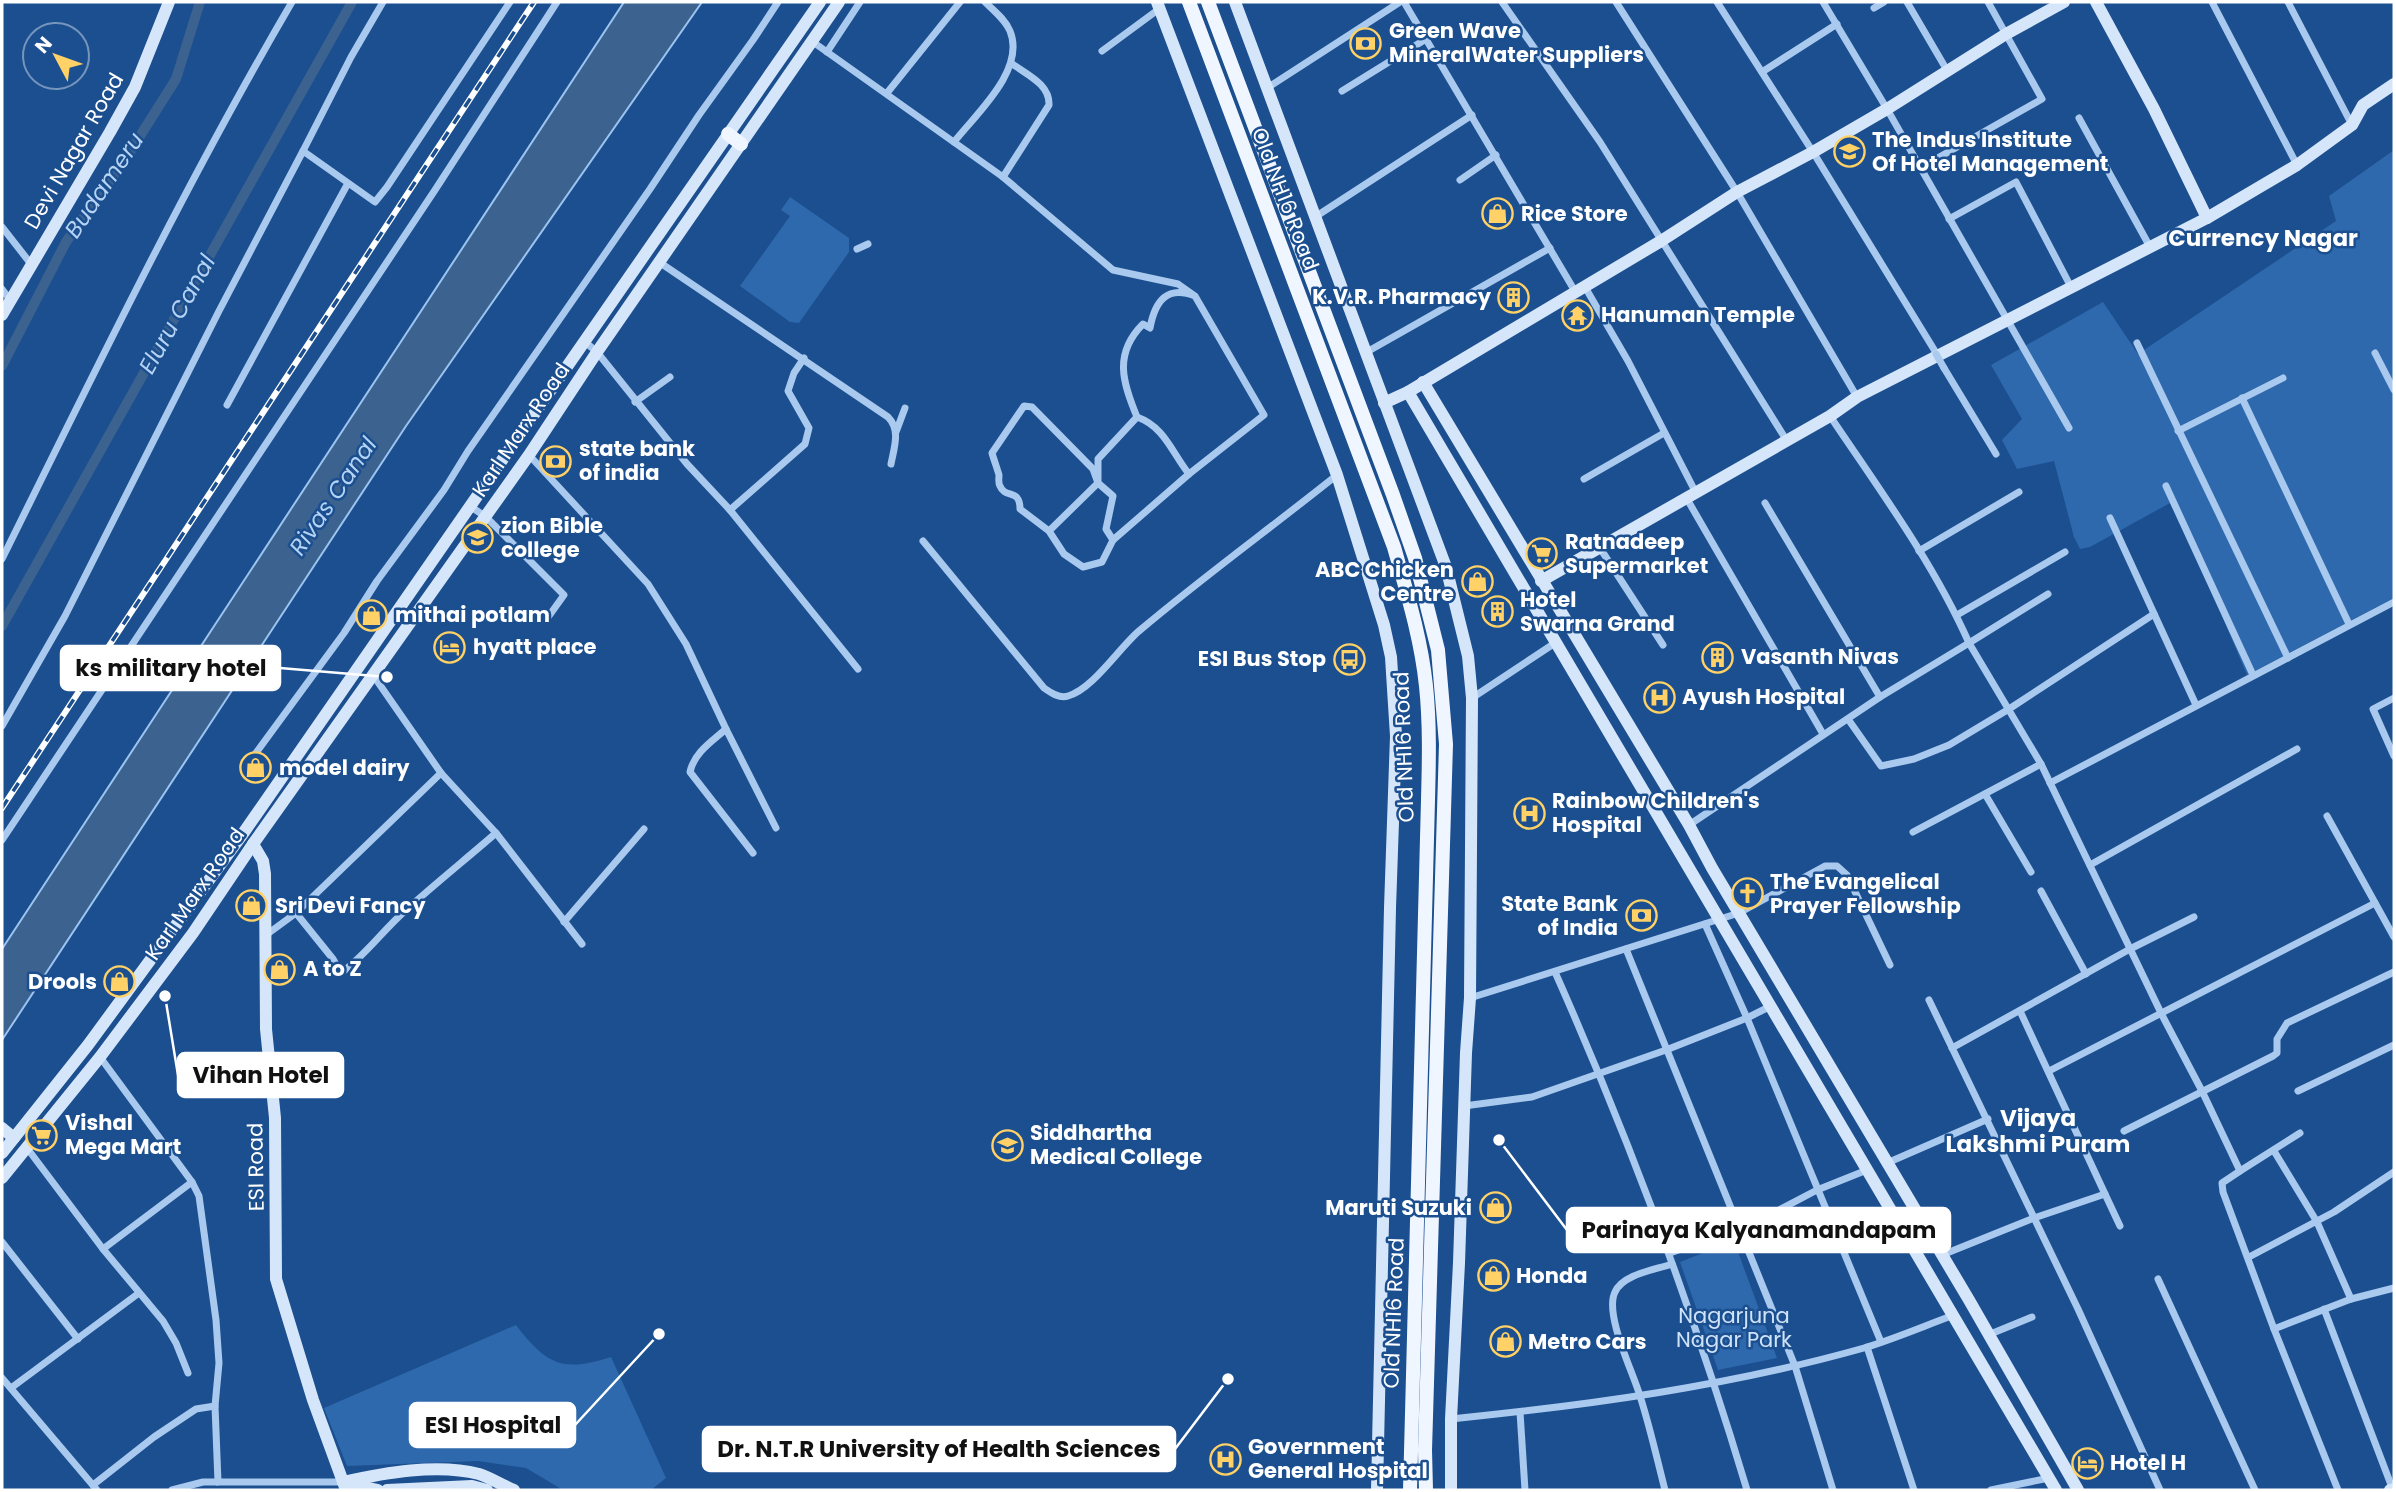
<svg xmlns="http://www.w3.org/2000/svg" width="2396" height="1492" font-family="Poppins,sans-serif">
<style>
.green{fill:#2e69ad}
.water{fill:#3c6290;stroke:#9cc4f0;stroke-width:2}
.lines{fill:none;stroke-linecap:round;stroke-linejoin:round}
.canal{stroke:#3c6290;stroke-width:10}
.street{stroke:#a9c9ee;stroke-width:7}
.secondary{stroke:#d6e6fa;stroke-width:12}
.primary{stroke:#f0f6ff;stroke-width:14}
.rail-casing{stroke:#fff;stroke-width:6}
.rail{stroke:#1b4f8f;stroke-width:3.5;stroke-dasharray:10;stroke-linecap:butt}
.street-bridge{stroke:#a9c9ee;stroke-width:7}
.labels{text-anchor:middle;stroke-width:5;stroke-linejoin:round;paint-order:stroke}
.poi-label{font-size:21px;font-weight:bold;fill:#fff;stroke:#1b4f8f;text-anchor:start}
.street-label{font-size:21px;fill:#fff;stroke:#1b4f8f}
.park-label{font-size:21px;fill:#cfe3fa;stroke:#1b4f8f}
.water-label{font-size:23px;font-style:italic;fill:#b5d3f5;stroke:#1b4f8f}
.neighbourhood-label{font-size:23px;font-weight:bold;fill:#fff;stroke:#1b4f8f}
.leader{fill:none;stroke:#fff;stroke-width:2.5}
.callout-dot{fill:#fff;stroke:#1b4f8f;stroke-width:2.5}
.callout{fill:#fff;stroke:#fff;stroke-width:2.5}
.callout-label{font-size:23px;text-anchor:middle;font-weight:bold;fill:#111}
</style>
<rect width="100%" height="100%" fill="#1b4f8f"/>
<g class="green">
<polygon points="2394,150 2394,598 2247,675 2187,533 2170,503 2090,547 2080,549 2074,537 2054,461 2017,469 2002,440 2022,419 1991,365 2103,302 2138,354 2336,221 2329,196"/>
<polygon points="790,197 849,238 849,252 799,323 790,322 740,286 790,216 781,210"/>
<polygon points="1734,1241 1777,1358 1718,1370 1680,1262"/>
<path d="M516,1325C546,1364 562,1373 611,1357L666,1478L651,1490H563L526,1468L478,1461L347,1466L324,1408Z"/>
</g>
<polygon class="water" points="624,2 702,2 406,426 2,1040 2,949"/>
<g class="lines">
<g class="canal">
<polyline points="2,366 66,242 128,155 176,79 200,2"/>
<polyline points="2,626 352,2"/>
</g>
<g class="street">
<polyline points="1404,2 1576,293"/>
<polyline points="1502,2 1600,142 1787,441"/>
<polyline points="1616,2 1737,192 1857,397"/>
<polyline points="1717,2 1813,152 1938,356"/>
<polyline points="1823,2 1887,109 2069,428"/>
<polyline points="1907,2 1948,72"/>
<polyline points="2212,2 2297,165"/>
<polyline points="2288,2 2352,125"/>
<polyline points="1874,8 1884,2"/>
<path d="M813,42L1003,177L1113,270L1178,284L1195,296L1264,415L1189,474C1172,453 1165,427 1137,417C1123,383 1113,354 1143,324L1150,328C1155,301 1167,285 1195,296"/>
<polyline points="1102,51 1159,9"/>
<polyline points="827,52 860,2"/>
<polyline points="1762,72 1837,24"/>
<polyline points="1267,88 1400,2"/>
<polyline points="1342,91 1426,39"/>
<polyline points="887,93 960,2"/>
<polyline points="2079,118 2150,247"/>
<path d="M954,142C976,114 1026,70 1010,31C1005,19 994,11 985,2"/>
<polyline points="303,151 351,57 383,2"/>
<polyline points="1920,168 2042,99 1988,2"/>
<path d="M1003,177L1049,105C1050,84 1027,75 1011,63"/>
<polyline points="1460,180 1496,155"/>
<polyline points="1315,217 1472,115"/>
<polyline points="1949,219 2016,182 2071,287"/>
<polyline points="2,227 31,264"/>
<polyline points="857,249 868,244"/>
<path d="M659,262L888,417C901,430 894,448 891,464"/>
<polyline points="1585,287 1628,361 1696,493"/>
<polyline points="2,289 11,301"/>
<polyline points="584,341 597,352 687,464 730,510 858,669"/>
<polyline points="2137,343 2288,658"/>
<polyline points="1365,353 1550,248"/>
<polyline points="2375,353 2394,390"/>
<polyline points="1944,368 1996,454"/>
<polyline points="2242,398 2349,624"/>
<polyline points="635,402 670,377"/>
<polyline points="227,405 347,185"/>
<polyline points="1137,417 1098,459 1098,483 1113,496 1106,529 1113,540 1189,474"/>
<polyline points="2178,431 2283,378"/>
<polyline points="896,432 905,408"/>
<polyline points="529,455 648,584 686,644 726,729 776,828"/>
<polyline points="1584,479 1664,433"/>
<polyline points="2166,486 2253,675"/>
<polyline points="1687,499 1823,734"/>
<polyline points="1765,503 1880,697"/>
<polyline points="470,506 486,517 564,595 546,620"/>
<polyline points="730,510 805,444 809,428 788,391 794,373 804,358"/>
<polyline points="2110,518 2196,705"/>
<path d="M1049,531L1020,509C1020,488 1005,499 1000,486C998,483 999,479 999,475C997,468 994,460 992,453L1024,406L1032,407L1093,469L1098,483L1049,531L1064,554L1083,567L1102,562L1113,540"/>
<path d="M923,541L1044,688C1051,693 1060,699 1068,696C1093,689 1119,648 1139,631C1203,577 1272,527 1337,475"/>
<polyline points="1600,548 1663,645"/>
<polyline points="1919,551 2019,492"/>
<path d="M2,559C95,371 186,183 292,2"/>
<polyline points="2048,594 1969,643 2041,764 2162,1015 2202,1091 2240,1171 2222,1183 2223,1192 2274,1329 2338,1490"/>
<polyline points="1957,615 2065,552"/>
<polyline points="373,675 441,773 496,833 582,944"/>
<polyline points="1472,698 1555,643"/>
<polyline points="2394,698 2373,709 2394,756"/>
<polyline points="1848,719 1881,766 1914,759 1949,745 2009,709 2154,614"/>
<polyline points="2,726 65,616 219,311 303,151 375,202 387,187 510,2"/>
<path d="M726,729C711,742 694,753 690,772L753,853"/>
<polyline points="250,761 344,633 377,581 444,490 468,451 650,189 699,115 753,40 778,2"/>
<polyline points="2050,783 2394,602"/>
<polyline points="1985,794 2031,872"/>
<polyline points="2327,816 2394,937"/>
<path d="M1689,825L1880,697L1969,643C1933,562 1879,489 1830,416"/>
<polyline points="1913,832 2041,764"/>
<polyline points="2,840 435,190 557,2"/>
<polyline points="2090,865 2297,749"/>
<polyline points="2041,891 2086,974"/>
<path d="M296,913L333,959L341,973C366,955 383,930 406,910C436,883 466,859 496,833"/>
<polyline points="564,922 644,829"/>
<polyline points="1705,924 1747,1018 1881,1342"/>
<polyline points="266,935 296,913 441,773"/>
<polyline points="1626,949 1795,1366 1833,1490"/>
<path d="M1555,972C1630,1141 1694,1313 1747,1490"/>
<polyline points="1470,998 1739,913 1825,866 1837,866 1847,875 1890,965"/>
<polyline points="1929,1000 2078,1309 2160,1490"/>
<polyline points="2020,1011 2105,1194"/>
<polyline points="1952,1048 2130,949 2194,917"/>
<polyline points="100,1057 192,1182 199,1196 216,1320 219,1363 215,1406 218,1482"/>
<polyline points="2049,1071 2375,903"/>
<polyline points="2298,1091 2394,1045"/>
<polyline points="1464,1106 1532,1097 1666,1050 1747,1018 1771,1006"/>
<polyline points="2124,1131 2273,1056 2277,1053 2277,1039 2287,1023 2394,972"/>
<polyline points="27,1148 103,1249 163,1321 176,1343 188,1373"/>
<polyline points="2274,1151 2317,1222 2351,1299"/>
<polyline points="1887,1163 1988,1119"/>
<polyline points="2240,1171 2300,1133"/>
<polyline points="2,1242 78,1339"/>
<polyline points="103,1249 192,1182"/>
<polyline points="1670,1253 1739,1228 1775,1212 1817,1190 1867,1170"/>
<polyline points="1942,1255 2034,1218 2105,1194 2120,1226"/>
<polyline points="2249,1257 2334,1212 2394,1172"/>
<polyline points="2158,1279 2255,1490"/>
<polyline points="2324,1309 2393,1490"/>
<polyline points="2274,1329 2351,1299 2394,1288"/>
<polyline points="1988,1335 2032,1317"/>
<polyline points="1867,1347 1914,1490"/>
<polyline points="2,1378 97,1490"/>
<polyline points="11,1388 139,1293"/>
<polyline points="1520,1412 1525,1490"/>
<path d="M1451,1419C1590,1405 1729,1386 1864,1348C1894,1339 1924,1326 1954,1315"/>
<polyline points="93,1485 154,1437 196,1409 215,1406"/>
<polyline points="172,1490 203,1482 343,1482"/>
<path d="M1665,1490C1657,1459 1650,1427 1640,1396C1633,1372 1604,1314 1615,1292C1623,1274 1655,1270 1672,1264"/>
<polyline points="1991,1490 2049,1478"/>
</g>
<g class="secondary">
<polyline points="1157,2 1337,475 1384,625 1391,657 1396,736 1390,908 1377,1490"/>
<polyline points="1235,2 1446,567 1468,656 1472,698 1470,998 1466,1053 1459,1263 1451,1419 1451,1490"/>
<polyline points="2096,2 2154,109 2207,218"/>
<polyline points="2,315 110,132 135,87 169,2"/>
<polyline points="1423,382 1689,825 1712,868 1969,1300 2078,1490"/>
<polyline points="1408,392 2056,1490"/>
<polyline points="1384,403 1408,392 1661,241 1737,192 1813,152 1887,109 2006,34 2064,2"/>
<polyline points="1541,581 1830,416 1857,397 2207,218 2297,165 2352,125 2363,105 2394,84"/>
<polyline points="253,844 263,861 265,874 266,1029 275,1118 276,1279 313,1400 346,1490"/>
<polyline points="2,1128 14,1138"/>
<polyline points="2,1153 88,1045 242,835 820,2"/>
<polyline points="2,1178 100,1057 193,933 253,844 529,455 597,352 839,2"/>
<path d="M343,1482C384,1473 437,1463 479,1474C491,1478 502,1485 514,1490"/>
<polyline points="346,1483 378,1490"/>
<polyline points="387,1490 472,1486 487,1490"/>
<polyline points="2390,1490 2394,1489"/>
</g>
<g class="primary">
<path d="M1189,2L1394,547C1407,593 1421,638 1426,686C1430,724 1429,762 1428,800L1410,1490"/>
<polyline points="1208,2 1393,495 1415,558 1438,650 1446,744 1425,1450 1426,1490"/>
<polyline points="728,134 741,144"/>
</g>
<defs>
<polyline id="rail" points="2,808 534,2"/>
</defs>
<use href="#rail" class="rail-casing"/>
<use href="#rail" class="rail"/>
<polyline class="street-bridge" points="1936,354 1944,368"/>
</g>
<defs>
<symbol id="bank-ring" viewBox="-11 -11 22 22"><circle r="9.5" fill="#1b4f8f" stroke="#ffd166" stroke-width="1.5"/><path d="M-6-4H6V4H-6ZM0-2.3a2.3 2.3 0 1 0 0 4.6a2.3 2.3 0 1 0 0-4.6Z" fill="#ffd166"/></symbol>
<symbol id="university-ring" viewBox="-11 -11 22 22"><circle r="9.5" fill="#1b4f8f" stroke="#ffd166" stroke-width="1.5"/><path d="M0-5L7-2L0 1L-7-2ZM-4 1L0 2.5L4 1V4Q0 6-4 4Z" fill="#ffd166"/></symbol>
<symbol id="shop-ring" viewBox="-11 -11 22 22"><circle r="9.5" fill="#1b4f8f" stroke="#ffd166" stroke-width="1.5"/><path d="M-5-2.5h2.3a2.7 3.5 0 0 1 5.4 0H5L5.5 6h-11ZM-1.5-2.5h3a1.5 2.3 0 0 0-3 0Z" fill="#ffd166"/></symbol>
<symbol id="building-ring" viewBox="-11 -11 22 22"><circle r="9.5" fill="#1b4f8f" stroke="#ffd166" stroke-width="1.5"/><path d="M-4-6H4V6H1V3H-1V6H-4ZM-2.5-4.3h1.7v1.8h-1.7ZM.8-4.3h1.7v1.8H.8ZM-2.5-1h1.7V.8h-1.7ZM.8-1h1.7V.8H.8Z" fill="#ffd166"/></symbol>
<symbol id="temple-ring" viewBox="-11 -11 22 22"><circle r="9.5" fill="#1b4f8f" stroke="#ffd166" stroke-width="1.5"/><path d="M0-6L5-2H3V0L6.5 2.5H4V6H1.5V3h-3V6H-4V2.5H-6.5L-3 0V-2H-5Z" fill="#ffd166"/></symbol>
<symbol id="supermarket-ring" viewBox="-11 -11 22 22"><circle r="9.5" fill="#1b4f8f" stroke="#ffd166" stroke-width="1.5"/><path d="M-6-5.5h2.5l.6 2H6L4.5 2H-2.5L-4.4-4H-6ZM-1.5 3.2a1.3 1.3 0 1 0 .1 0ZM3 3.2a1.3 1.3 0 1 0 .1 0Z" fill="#ffd166"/></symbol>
<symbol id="hotel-ring" viewBox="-11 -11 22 22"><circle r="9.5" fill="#1b4f8f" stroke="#ffd166" stroke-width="1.5"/><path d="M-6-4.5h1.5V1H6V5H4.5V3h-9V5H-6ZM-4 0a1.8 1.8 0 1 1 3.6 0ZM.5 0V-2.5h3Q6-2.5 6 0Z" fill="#ffd166"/></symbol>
<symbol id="bus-ring" viewBox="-11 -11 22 22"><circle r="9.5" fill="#1b4f8f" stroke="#ffd166" stroke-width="1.5"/><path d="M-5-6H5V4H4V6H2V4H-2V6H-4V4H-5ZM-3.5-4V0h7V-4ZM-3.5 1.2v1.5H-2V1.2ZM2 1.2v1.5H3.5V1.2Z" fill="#ffd166"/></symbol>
<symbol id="hospital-ring" viewBox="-11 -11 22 22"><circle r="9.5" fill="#1b4f8f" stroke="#ffd166" stroke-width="1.5"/><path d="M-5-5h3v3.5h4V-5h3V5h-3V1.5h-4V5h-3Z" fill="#ffd166"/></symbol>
<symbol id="church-ring" viewBox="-11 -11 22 22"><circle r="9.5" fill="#1b4f8f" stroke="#ffd166" stroke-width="1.5"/><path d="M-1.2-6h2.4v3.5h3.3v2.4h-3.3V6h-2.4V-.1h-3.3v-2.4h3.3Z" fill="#ffd166"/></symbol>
</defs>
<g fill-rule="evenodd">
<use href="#bank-ring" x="1348" y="26" width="35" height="35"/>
<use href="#university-ring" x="1832" y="134" width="35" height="35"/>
<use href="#shop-ring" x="1480" y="196" width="35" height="35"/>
<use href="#building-ring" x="1496" y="280" width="35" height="35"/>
<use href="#temple-ring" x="1560" y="298" width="35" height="35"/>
<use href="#bank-ring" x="538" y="444" width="35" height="35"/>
<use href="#university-ring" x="460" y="520" width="35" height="35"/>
<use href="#supermarket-ring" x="1524" y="536" width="35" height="35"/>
<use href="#shop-ring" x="1460" y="564" width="35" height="35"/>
<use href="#building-ring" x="1480" y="594" width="35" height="35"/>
<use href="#shop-ring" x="354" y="598" width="35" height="35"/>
<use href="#hotel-ring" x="432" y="630" width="35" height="35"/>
<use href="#building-ring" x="1700" y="640" width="35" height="35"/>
<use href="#bus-ring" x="1332" y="642" width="35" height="35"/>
<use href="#hospital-ring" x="1642" y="680" width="35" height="35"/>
<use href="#shop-ring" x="238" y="750" width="35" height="35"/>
<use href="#hospital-ring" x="1512" y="796" width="35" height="35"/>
<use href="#church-ring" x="1730" y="876" width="35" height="35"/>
<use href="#shop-ring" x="234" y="888" width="35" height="35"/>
<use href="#bank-ring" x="1624" y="898" width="35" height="35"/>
<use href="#shop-ring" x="262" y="952" width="35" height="35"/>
<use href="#shop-ring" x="102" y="964" width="35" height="35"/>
<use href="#supermarket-ring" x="24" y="1118" width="35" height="35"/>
<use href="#university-ring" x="990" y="1128" width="35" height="35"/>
<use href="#shop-ring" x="1478" y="1190" width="35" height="35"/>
<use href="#shop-ring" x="1476" y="1258" width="35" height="35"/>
<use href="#shop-ring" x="1488" y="1324" width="35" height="35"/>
<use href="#hospital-ring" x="1208" y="1442" width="35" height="35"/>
<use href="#hotel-ring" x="2070" y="1446" width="35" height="35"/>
</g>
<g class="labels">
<g class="poi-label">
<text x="1389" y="38">Green Wave<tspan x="1389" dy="24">MineralWater Suppliers</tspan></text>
<text x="1872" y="147">The Indus Institute<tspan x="1872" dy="24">Of Hotel Management</tspan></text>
<text x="1521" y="221">Rice Store</text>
<text x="1491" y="304" text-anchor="end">K.V.R. Pharmacy</text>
<text x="1601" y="322">Hanuman Temple</text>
<text x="579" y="456">state bank<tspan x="579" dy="24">of india</tspan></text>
<text x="501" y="533">zion Bible<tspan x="501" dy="24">college</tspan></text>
<text x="1565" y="549">Ratnadeep<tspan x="1565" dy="24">Supermarket</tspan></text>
<text x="1454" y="577" text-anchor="end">ABC Chicken<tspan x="1454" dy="24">Centre</tspan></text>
<text x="1520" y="607">Hotel<tspan x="1520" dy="24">Swarna Grand</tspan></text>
<text x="395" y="622">mithai potlam</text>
<text x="473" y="654">hyatt place</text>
<text x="1741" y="664">Vasanth Nivas</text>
<text x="1326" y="666" text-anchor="end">ESI Bus Stop</text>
<text x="1682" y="704">Ayush Hospital</text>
<text x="279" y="775">model dairy</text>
<text x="1552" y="808">Rainbow Children's<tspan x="1552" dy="24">Hospital</tspan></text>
<text x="1770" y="889">The Evangelical<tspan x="1770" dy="24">Prayer Fellowship</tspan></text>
<text x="1618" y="911" text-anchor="end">State Bank<tspan x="1618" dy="24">of India</tspan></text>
<text x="275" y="913">Sri Devi Fancy</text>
<text x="303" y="976">A to Z</text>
<text x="97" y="989" text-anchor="end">Drools</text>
<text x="65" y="1130">Vishal<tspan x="65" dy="24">Mega Mart</tspan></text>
<text x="1030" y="1140">Siddhartha<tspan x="1030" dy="24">Medical College</tspan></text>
<text x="1472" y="1215" text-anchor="end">Maruti Suzuki</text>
<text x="1516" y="1283">Honda</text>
<text x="1528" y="1349">Metro Cars</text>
<text x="1248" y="1454">Government<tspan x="1248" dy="24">General Hospital</tspan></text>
<text x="2110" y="1470">Hotel H</text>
</g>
<g class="street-label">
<text transform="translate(74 151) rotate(-60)" y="7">Devi Nagar Road</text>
<text transform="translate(1285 199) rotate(69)" y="7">Old NH16 Road</text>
<text transform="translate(521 430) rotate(-56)" y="7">Karl Marx Road</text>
<text transform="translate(1404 747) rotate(-92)" y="7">Old NH16 Road</text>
<text transform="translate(195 894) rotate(-55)" y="7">Karl Marx Road</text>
<text transform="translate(256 1167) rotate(-91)" y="7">ESI Road</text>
<text transform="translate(1394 1313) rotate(-88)" y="7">Old NH16 Road</text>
</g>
<g class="park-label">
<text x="1734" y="1323">Nagarjuna<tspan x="1734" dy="24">Nagar Park</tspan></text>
</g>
<g class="water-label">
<text transform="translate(104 185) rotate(-56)" y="8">Budameru</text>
<text transform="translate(177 314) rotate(-61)" y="8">Eluru Canal</text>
<text transform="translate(333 496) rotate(-56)" y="8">Rivas Canal</text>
</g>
<g class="neighbourhood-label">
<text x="2263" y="246">Currency Nagar</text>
<text x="2038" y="1126">Vijaya<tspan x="2038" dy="26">Lakshmi Puram</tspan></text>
</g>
</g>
<path class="leader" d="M387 677L280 668M165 996L178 1075M1499 1140L1567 1230M659 1334L575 1425M1228 1379L1175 1449"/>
<g class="callout-dot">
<circle cx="387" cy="677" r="7"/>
<circle cx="165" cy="996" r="7"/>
<circle cx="1499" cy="1140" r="7"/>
<circle cx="659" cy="1334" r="7"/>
<circle cx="1228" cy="1379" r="7"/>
</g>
<g class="callout">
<rect x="61" y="646" width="219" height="44" rx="7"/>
<rect x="178" y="1053" width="165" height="44" rx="7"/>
<rect x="1567" y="1208" width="383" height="44" rx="7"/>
<rect x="410" y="1403" width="165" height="44" rx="7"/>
<rect x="703" y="1427" width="472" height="44" rx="7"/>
</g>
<g class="callout-label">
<text x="171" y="676">ks military hotel</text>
<text x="261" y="1083">Vihan Hotel</text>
<text x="1759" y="1238">Parinaya Kalyanamandapam</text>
<text x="493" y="1433">ESI Hospital</text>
<text x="939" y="1457">Dr. N.T.R University of Health Sciences</text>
</g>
<rect width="2396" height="1492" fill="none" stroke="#ffffff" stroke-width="7"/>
<g transform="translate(56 56) rotate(311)"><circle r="33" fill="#1b4f8f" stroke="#7695bc" stroke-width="2"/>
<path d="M0-5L12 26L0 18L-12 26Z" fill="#ffd166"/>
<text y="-10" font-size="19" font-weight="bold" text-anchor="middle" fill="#ffffff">N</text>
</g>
</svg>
